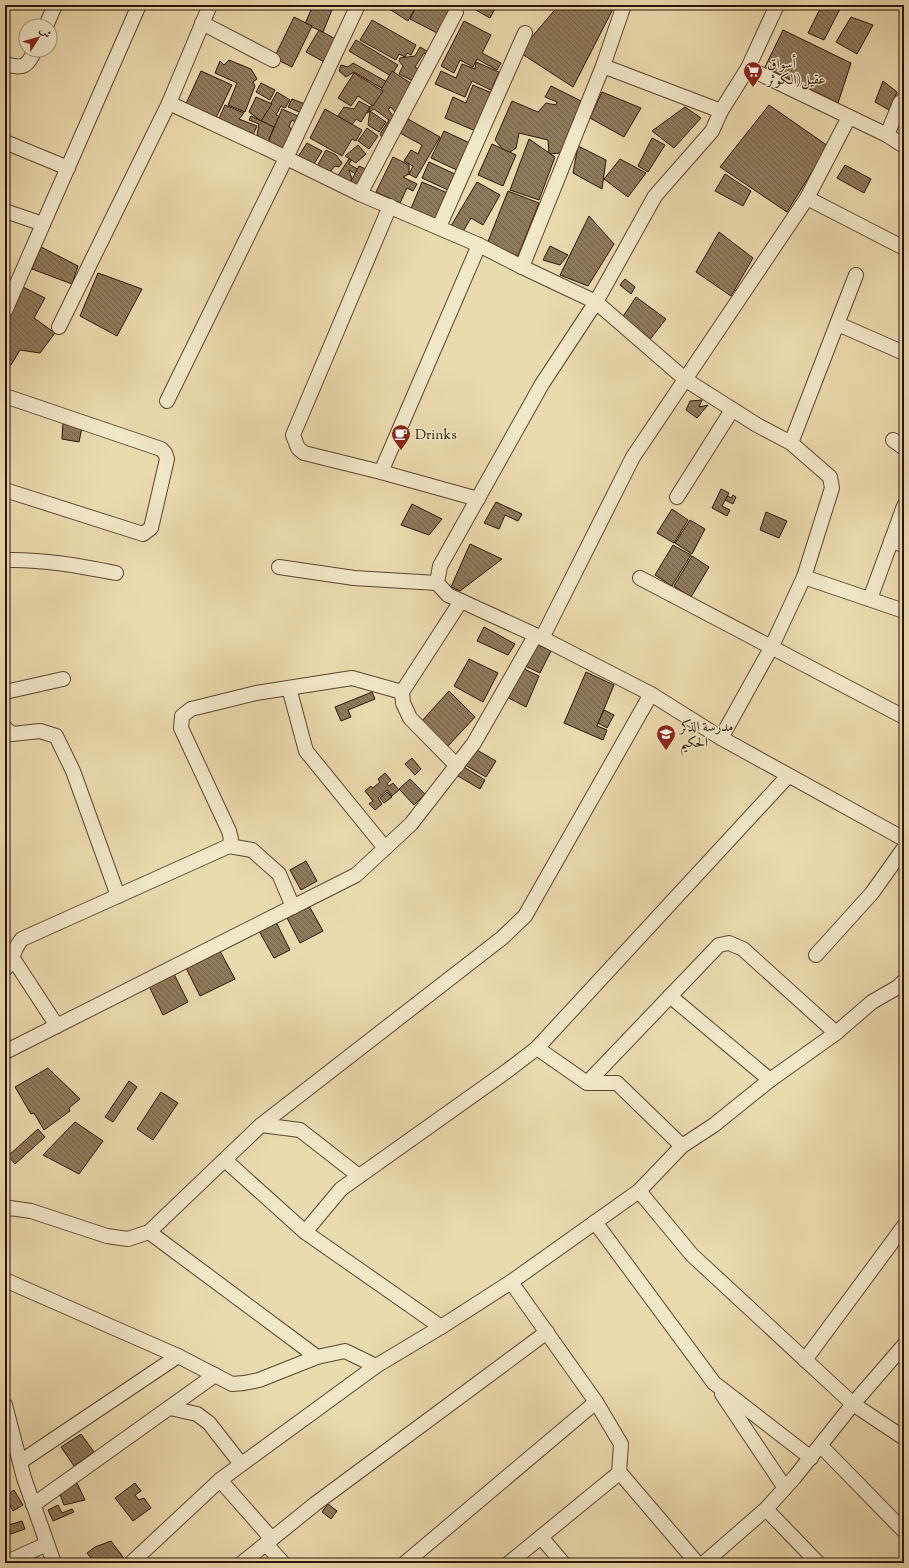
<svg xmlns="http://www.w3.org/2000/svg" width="909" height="1568" font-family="'Sorts Mill Goudy',Amiri,serif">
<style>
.building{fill:url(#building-back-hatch);stroke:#2a1305}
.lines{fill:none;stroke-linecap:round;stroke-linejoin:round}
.minor-casing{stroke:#5a452f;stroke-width:16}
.minor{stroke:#f1e8ca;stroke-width:14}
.labels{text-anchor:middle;stroke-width:3;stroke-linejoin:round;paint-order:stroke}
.poi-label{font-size:14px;fill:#2a1305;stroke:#f1e8ca;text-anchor:start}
</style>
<defs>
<pattern id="building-back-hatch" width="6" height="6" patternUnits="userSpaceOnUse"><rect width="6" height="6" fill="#8e7b5d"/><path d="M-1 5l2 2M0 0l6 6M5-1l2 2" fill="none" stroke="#74644b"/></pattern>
</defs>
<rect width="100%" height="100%" fill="#eadbae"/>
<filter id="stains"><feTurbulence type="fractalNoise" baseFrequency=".005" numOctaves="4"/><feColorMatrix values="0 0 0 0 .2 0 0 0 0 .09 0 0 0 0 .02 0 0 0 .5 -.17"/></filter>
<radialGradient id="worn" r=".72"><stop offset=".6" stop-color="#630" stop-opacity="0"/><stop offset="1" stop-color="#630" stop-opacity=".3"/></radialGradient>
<g class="building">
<polygon points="313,5 334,5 323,32 305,24"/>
<polygon points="335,5 348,5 352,7 350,11"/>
<polygon points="383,5 417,5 408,21"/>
<polygon points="417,5 457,5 441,35 410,19"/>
<polygon points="467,5 497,5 490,18"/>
<polygon points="559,5 615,5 573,87 519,52"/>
<polygon points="822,5 842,5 824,40 808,33"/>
<polygon points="294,17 312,26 292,67 274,58"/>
<polygon points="851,17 873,25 857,54 836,42"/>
<polygon points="372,20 416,45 411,55 407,53 405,57 399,54 396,60 360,40"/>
<polygon points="464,21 491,35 482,53 501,63 497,70 477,59 473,67 460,60 454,73 441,66"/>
<polygon points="319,30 339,41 326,63 306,52"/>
<polygon points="783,30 851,63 838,103 765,67"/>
<polygon points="356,40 398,65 391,76 349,51"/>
<polygon points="420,47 432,54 431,57 424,53 415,67 423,72 419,80 411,80 399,74 403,66 399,61 400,58 415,56"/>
<polygon points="229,60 251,69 257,79 253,82 255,86 245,112 228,105 237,83 215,73 220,61 224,65"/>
<polygon points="476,62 499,72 491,90 472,81 465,97 435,84 441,71 456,78 462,64 475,69"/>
<polygon points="353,63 387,82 383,89 354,72 346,77 339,71 341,65 348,67"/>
<polygon points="201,71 232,85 214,122 184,108"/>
<polygon points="392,71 412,84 395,112 391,107 388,109 396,120 386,143 380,134 389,120 374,109 367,113"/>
<polygon points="354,73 383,91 373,106 358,96 351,106 338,98"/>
<polygon points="883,81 897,92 889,110 875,102"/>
<polygon points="261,83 275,90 270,100 256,92"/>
<polygon points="473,85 494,94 478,132 445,118 453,97 466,103"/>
<polygon points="551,86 585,103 561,153 549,154 548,140 519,133 516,148 507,154 495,140 512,101 538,112 546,103 556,105 557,102 545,97"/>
<polygon points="277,92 290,100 285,108 281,106 276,115 283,118 277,130 261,121"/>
<polygon points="602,92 641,108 624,137 590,118"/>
<polygon points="256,97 272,104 261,121 249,112"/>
<polygon points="292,99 310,106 306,115 288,107"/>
<polygon points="359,101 370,107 361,122 356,119 352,125 338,116 344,107 354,109"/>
<polygon points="225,105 244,113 239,119 257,126 253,135 216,125"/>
<polygon points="769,105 828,146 787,212 720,167"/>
<polygon points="685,107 701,118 674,148 652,131"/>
<polygon points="282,109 298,116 295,122 292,120 289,126 295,135 288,151 268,142"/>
<polygon points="325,109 362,130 356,141 352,139 342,156 310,138"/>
<polygon points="370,111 386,122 379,132 368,125"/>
<polygon points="251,116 274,127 269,139 272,145 257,135 259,124 249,120"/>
<polygon points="408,119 440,137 416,178 409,174 413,166 404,161 411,150 418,154 422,145 400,133"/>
<polygon points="367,128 378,136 369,149 358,141"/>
<polygon points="444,131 474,145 461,172 431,158"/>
<polygon points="652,138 665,145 648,172 638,166"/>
<polygon points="529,139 555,157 539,200 510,190"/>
<polygon points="307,143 322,151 311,169 296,160"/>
<polygon points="492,144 516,155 503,186 478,175"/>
<polygon points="358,145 366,154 356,163 345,156"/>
<polygon points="578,146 606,160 602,189 573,173"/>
<polygon points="326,150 336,155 342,163 339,167 335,166 329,173 315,170"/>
<polygon points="393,157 409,165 409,174 403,177 417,184 413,191 407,188 400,203 376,192"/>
<polygon points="349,159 351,160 349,164 359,170 356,174 349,170 352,179 347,187 335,180"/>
<polygon points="620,159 646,173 628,197 604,179"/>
<polygon points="429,162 457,175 450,191 422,178"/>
<polygon points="845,165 871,179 864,193 837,178"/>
<polygon points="359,166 370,171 359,191 349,185"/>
<polygon points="725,174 751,191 743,206 715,191"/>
<polygon points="422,182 450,194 437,223 410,211"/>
<polygon points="477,182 500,195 483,225 471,218 462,233 451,226"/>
<polygon points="508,191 539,203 518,256 487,244"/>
<polygon points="589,216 614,244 588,286 560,275"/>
<polygon points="719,232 753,258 731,296 696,272"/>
<polygon points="550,246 568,255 560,265 543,260"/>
<polygon points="41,247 78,266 72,284 32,269"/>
<polygon points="98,273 142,289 117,336 80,316"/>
<polygon points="625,279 635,287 631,294 620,285"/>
<polygon points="21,286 45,298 34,318 55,333 40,353 20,350 11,365 5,362 5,324"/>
<polygon points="636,297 666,319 648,342 620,321"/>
<polygon points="702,400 699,407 708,405 697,418 686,410 690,401"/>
<polygon points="63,422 82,427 79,442 62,439"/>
<polygon points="721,489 729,493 722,506 730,510 727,516 712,508"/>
<polygon points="733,495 736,497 733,504 725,500 728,496 731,498"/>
<polygon points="496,502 522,514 518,521 505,515 499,529 484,523"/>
<polygon points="412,504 442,519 429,535 401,525"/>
<polygon points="672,509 688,520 674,543 657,533"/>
<polygon points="766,512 787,521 779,538 760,530"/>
<polygon points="690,520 705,529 692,554 675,543"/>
<polygon points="470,544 502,559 460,591 451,587"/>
<polygon points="673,545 691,555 672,586 655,575"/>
<polygon points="692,556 709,567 691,597 674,586"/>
<polygon points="484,627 515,644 508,655 477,641"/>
<polygon points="532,642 551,651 540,673 521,664"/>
<polygon points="469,659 498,673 483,702 454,686"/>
<polygon points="520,667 539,676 526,707 505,696"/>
<polygon points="586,672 614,685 597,726 607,730 603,740 564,723"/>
<polygon points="449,691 475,717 448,746 421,722"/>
<polygon points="372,692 375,699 348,710 351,717 341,721 335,707"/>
<polygon points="604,710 614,715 607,728 598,723"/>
<polygon points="475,749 496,761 486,777 465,765"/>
<polygon points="412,758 421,769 415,775 405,764"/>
<polygon points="464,767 485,780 480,789 458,776"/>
<polygon points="385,773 391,780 387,784 389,786 393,783 399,790 392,796 387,790 378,798 382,804 375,810 369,804 373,801 365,791 371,786 373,788 380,782 378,779"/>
<polygon points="410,779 425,794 414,805 399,789"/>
<polygon points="387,792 392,797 384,803 380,798"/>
<polygon points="306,861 317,881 301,890 290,870"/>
<polygon points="308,904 323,931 300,943 286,916"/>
<polygon points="276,922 290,950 274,958 259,931"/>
<polygon points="220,951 235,979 200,996 186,968"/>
<polygon points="174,974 188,1002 163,1015 149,986"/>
<polygon points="48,1068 80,1099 69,1108 70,1111 44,1130 34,1113 31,1114 15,1087"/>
<polygon points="129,1081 137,1087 113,1122 105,1117"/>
<polygon points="161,1092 178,1103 153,1140 137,1129"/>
<polygon points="75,1122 103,1141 79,1174 43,1155"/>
<polygon points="38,1129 45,1137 15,1164 8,1156"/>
<polygon points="81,1434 94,1452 74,1466 61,1447"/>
<polygon points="77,1483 85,1500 64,1505 58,1489"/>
<polygon points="135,1483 141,1491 135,1495 139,1500 144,1498 151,1508 133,1521 115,1498"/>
<polygon points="14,1490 23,1505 13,1511 5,1496"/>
<polygon points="328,1504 337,1511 331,1519 322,1512"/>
<polygon points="58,1505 62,1513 72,1509 74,1512 53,1521 48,1510"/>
<polygon points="22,1521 25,1529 5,1536 5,1526"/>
<polygon points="111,1541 126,1561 122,1563 95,1563 87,1553 95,1547"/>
</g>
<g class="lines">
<defs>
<g id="minor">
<polyline points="202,23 273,60"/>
<polyline points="46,26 55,5"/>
<path d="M5,64C24,69 27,67 35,50"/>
<polyline points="603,66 721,111"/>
<polyline points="748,68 887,135 904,146"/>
<polyline points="169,103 268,149 360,194 479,245 522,267 596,302 686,380 757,425 791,443 830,477 832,488 804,577 771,648 721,738"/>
<polyline points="887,135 900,103 904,99"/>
<polyline points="5,142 68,168"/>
<polyline points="360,194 456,12"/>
<polyline points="807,198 904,248"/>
<polyline points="390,206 293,435 298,448 304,453 381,472 478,499"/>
<polyline points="5,211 43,224"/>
<polyline points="439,227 525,33"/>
<polyline points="522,267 603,66 624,5"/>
<polyline points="5,311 139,5"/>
<polyline points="838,324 904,353"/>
<polyline points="59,327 169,103 210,5"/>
<polyline points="5,396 161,449 165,453 167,459 151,528 143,534 5,490"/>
<polyline points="167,401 286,158 358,5"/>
<polyline points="893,440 904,448"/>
<polyline points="791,443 856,275"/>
<polyline points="381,472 479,245"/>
<polyline points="677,497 732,410"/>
<polyline points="891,541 904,545"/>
<path d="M5,560C43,559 80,566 116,573"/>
<polyline points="279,567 354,578 437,583"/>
<polyline points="804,577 904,611"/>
<polyline points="640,578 904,717"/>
<polyline points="870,599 904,506"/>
<polyline points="542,638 633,457 807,198 849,117"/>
<polyline points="289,688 306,751 385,848"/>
<polyline points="5,692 63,679"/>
<polyline points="651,694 721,738 904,839"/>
<polyline points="5,728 12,734 40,731 56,736 73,771 118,896"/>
<polyline points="457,766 410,718 403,703 402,692 461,601"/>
<polyline points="229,846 252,850 279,874 293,907"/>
<polyline points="816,955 872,893 904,848"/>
<polyline points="12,957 57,1026"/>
<path d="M5,969C14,961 12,950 22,939L229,846L231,839L229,831L181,728L182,716L191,709L256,693L352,678L402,692"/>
<polyline points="670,996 770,1080"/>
<polyline points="537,1048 587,1083 617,1083 682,1146"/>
<polyline points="5,1052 356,875 411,824 474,743 535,636"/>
<polyline points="587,1083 719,945 729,943 743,949 836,1033"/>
<polyline points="261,1125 300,1130 359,1176"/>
<polyline points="225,1160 305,1232 441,1327 511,1282 639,1191 682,1146 714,1125 770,1080 836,1033 872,1002 898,987 904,981"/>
<polyline points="639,1191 692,1255 853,1404 904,1438"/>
<polyline points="5,1211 10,1208 31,1211 107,1236 128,1239 149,1232 261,1125 502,938 525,916 651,694 542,638 448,595 437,583 440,566 542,384 596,302 655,196 712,131 721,111 748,68 777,5"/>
<polyline points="595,1222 714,1383 811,1458"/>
<polyline points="149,1232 317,1357"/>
<polyline points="305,1232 341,1189 507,1071 537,1048 788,776"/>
<polyline points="5,1280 178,1356 232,1384 244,1383 259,1380 317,1357 345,1351 376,1366"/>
<polyline points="805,1360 904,1226"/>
<polyline points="722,1394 785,1488"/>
<polyline points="5,1405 24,1478 54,1563"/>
<polyline points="170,1408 197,1414 209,1423 241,1464"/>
<polyline points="821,1446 904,1531"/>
<polyline points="20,1462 178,1356"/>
<polyline points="619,1473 621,1474 697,1563"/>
<polyline points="220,1480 272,1539"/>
<polyline points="33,1505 215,1375"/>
<polyline points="766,1509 818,1563"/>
<polyline points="541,1537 563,1563"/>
<polyline points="266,1544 283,1563"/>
<polyline points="5,1563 47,1544"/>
<polyline points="131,1563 220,1480 376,1366 441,1327"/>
<polyline points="242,1563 315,1504 547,1332"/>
<polyline points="405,1563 596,1402"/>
<polyline points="509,1563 619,1473 621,1444 596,1402 511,1282"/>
<polyline points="704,1563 766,1509 794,1478 853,1404 904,1345"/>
</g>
</defs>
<use href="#minor" class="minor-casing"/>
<use href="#minor" class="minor"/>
</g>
<defs>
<symbol id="supermarket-pin" viewBox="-11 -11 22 30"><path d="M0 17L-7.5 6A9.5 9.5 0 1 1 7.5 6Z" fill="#8f2418" stroke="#f1e8ca"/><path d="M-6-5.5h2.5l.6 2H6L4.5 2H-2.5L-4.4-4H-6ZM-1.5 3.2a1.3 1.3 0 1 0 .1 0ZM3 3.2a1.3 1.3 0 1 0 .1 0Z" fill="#fff"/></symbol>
<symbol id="cafe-pin" viewBox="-11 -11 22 30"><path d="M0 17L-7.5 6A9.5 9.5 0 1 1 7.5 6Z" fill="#8f2418" stroke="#f1e8ca"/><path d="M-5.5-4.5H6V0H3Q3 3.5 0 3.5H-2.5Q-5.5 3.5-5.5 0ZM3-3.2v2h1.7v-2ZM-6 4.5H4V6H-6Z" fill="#fff"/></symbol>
<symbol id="school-pin" viewBox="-11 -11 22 30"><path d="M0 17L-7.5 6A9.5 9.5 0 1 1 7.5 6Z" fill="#8f2418" stroke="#f1e8ca"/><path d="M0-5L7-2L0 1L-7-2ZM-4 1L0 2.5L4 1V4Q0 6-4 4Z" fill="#fff"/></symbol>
</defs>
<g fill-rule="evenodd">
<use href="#supermarket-pin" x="742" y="60" width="22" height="30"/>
<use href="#cafe-pin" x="390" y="423" width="22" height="30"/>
<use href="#school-pin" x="655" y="723" width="22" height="30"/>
</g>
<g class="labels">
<g class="poi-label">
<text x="767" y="68">أسواق<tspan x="767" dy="16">عقيل(الكوثر</tspan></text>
<text x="415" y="439">Drinks</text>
<text x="680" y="731">مدرسة الذكر<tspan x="680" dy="16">الحكيم</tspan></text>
</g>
</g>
<rect width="909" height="1568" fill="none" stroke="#eadbae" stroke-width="20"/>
<rect x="6" y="6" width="897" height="1556" fill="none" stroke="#2a1305" stroke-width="2"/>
<rect x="10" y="10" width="889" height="1548" fill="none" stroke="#2a1305"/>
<g transform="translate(38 38) rotate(53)"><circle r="19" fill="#f1e8ca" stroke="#a1937b"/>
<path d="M0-3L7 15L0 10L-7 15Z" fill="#8f2418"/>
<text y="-6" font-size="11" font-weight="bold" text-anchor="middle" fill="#2a1305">ش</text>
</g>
<rect width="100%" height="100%" filter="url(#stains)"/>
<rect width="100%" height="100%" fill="url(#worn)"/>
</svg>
